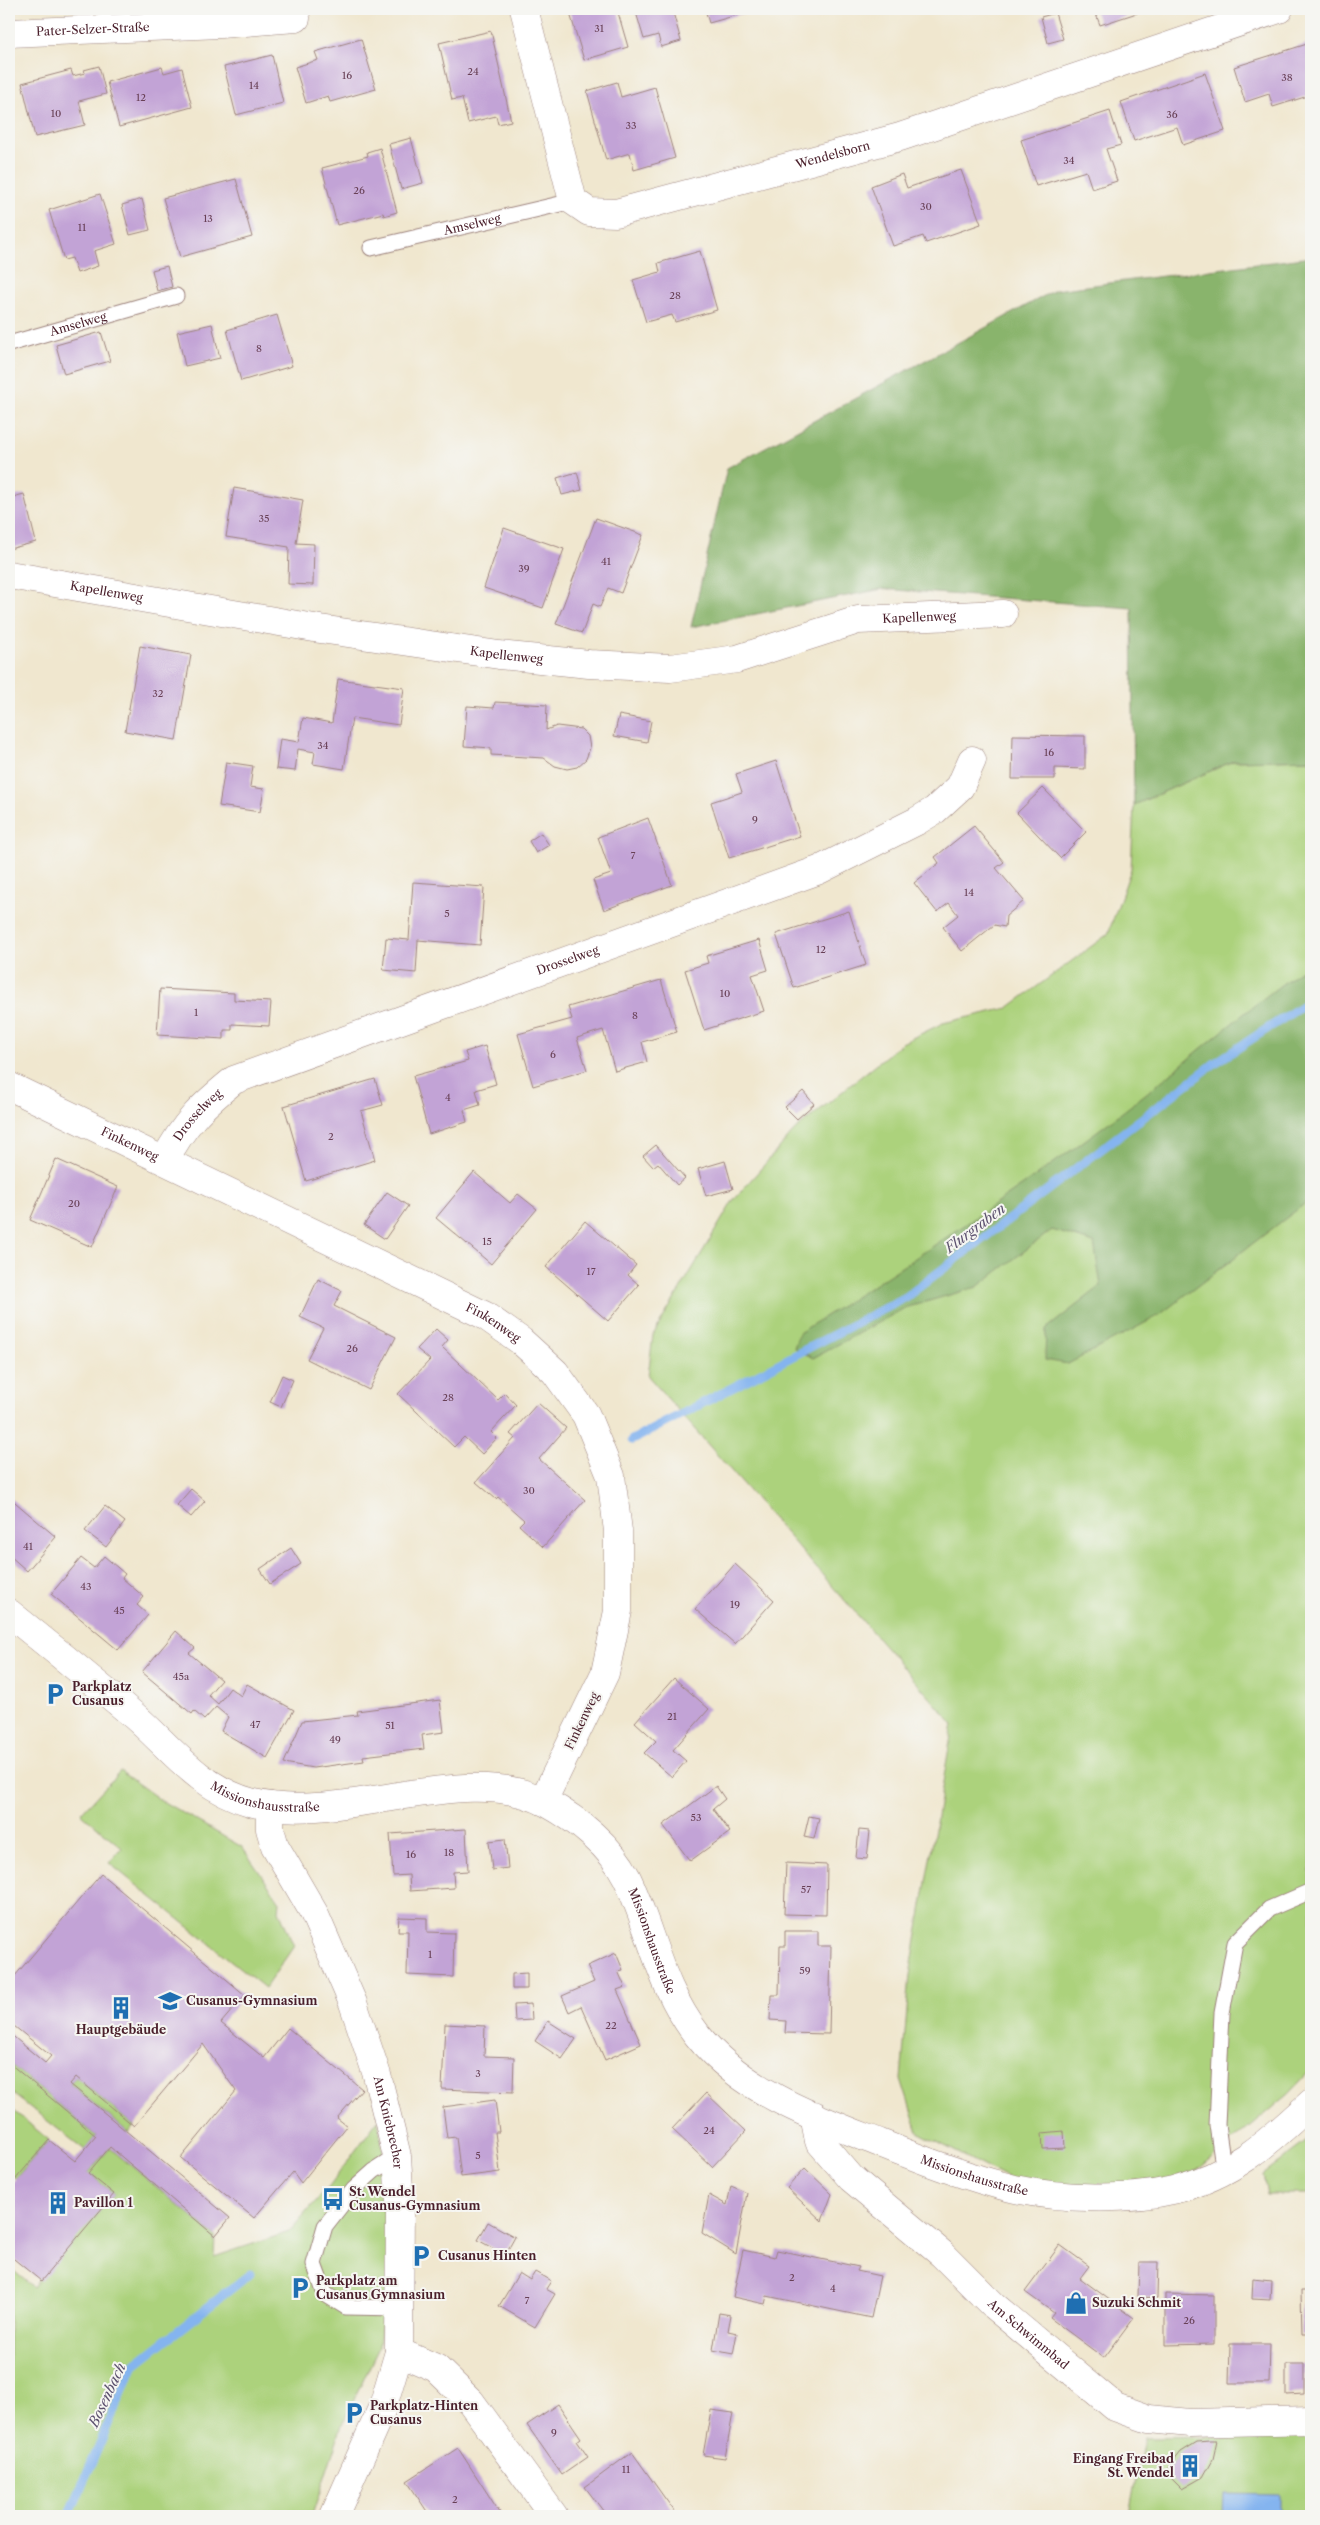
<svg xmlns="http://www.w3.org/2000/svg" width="1320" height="2525" font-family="'Libre Caslon Text',serif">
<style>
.green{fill:#acd27c;stroke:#7b7854}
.forest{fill:#89b46c;stroke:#6a6a4c}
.water{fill:#84b4ef;stroke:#676a8d}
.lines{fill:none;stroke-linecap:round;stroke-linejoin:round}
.stream{stroke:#84b4ef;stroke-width:9}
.building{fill:#c2a3d6}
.service-casing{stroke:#9d837d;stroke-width:17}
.minor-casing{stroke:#9d837d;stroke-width:29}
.service{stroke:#fff;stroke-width:15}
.minor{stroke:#fff;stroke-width:28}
.labels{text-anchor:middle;stroke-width:4;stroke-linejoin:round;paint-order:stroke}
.number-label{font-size:10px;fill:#684056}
.street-label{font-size:12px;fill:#4a1f2b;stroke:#f6f6f2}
.poi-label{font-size:12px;font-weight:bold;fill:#4a1f2b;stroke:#f6f6f2;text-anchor:start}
.water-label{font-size:14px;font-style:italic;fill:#5e5370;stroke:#f6f6f2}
</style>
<rect width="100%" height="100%" fill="#f6f6f2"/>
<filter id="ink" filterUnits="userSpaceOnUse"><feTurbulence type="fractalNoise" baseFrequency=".02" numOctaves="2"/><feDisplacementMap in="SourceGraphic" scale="10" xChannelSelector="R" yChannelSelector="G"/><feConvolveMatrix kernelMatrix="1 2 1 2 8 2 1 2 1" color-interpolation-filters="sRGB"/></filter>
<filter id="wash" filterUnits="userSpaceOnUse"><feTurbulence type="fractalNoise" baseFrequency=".0096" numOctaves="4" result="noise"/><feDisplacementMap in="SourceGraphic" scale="20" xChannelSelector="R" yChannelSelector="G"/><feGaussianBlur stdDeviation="1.12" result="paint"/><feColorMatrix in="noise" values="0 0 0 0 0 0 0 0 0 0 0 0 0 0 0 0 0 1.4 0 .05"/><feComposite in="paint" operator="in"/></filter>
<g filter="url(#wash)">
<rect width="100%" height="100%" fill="#f0e7cf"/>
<g class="green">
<polygon points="1311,759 1311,2070 1288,2094 1194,2173 1148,2189 1010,2180 918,2132 901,2079 910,1975 953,1724 648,1376 653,1335 734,1199 795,1130 902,1043 943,1023 1008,1008 1108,934 1131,869 1134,805 1233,761"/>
<polygon points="120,1771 162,1801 242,1847 280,1902 279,1910 294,1946 265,1988 109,1863 122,1848 81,1813"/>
<polygon points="9,2063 96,2136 85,2150 9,2091"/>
<polygon points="76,2077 134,2126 129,2133 70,2084"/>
<polygon points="9,2107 49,2140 16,2178 9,2174"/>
<polygon points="378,2120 388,2180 389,2299 384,2299 379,2347 342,2425 312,2516 9,2516 9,2267 33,2287 114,2194 88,2173 110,2148 215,2236 214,2257 289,2232 330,2185"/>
<polygon points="1311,2138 1311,2194 1267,2194 1263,2174"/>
<polygon points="1311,2436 1311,2516 1130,2516 1144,2438"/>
</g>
<g class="forest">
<polygon points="1311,257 1311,759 1233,761 1134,805 1132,608 882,589 691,627 727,468 1055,290"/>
<path d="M1311,963V1199L1158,1316L1068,1364L1045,1360L1046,1329L1101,1286L1094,1243L1052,1230L977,1287L905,1308L813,1358L794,1348L799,1333C901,1268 1003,1202 1100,1129C1172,1076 1238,1014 1311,963Z"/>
</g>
<polygon class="water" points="1224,2493 1279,2494 1279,2516 1223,2516"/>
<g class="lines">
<g class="stream">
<polyline points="632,1440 906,1297 1215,1063 1311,1000"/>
<polyline points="69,2516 133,2366 250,2274"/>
</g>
</g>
<g id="blocks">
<g class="building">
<polygon points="572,9 617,9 628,47 584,60 569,10"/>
<polygon points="635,9 672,9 681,41 661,47 658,35 644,39"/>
<polygon points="705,9 747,9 748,12 709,23"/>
<polygon points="1094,9 1149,9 1100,25"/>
<polygon points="1055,13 1063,39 1048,43 1041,17"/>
<polygon points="491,31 511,121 498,124 496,116 468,123 462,98 452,100 439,43"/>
<polygon points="361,39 376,89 330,102 328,96 306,103 295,67 318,60 315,52"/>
<polygon points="1307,44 1311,57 1311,95 1273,107 1269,94 1245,102 1234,67"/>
<polygon points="272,55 283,103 236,115 224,67"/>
<polygon points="99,66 106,94 79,101 85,125 35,137 22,83 71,70 73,76 85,73 84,70"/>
<polygon points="162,67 164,73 182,68 192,107 119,127 107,82"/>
<polygon points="1205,73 1225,131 1183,145 1177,127 1134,141 1121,102"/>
<polygon points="617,82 621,97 655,87 675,158 634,170 630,153 606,160 587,91"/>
<polygon points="1110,111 1121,145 1106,149 1117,181 1092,189 1086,171 1036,186 1021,140"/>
<polygon points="411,138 423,183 401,189 389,144"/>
<polygon points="380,148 397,212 384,216 383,213 337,225 322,168 368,156 367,152"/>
<polygon points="961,170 981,224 926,243 923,236 893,246 871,186 902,174 907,188"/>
<polygon points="236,179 252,237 180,257 163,198"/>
<polygon points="100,194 116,244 94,251 98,266 77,273 72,258 64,260 49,210"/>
<polygon points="142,199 150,230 130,235 122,205"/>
<polygon points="700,251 717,310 675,322 672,315 646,322 633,280 660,272 658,263"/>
<polygon points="167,266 172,287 157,291 152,270"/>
<polygon points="277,315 292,366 241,381 227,330"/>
<polygon points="212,324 220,358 185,366 177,332"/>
<polygon points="101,332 110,361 64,374 56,345"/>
<polygon points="577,472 582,490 562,495 557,478"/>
<polygon points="234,488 303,500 296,543 314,544 313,585 288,584 289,547 226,537"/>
<polygon points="24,494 36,542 9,549 9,498"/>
<polygon points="596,518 643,535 621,593 608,588 600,607 593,604 582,633 556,624"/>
<polygon points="504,528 564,549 543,608 484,588"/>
<polygon points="140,646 191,655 176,740 125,731"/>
<polygon points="338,679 404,688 399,725 352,718 344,769 313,764 315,752 298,749 295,771 276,769 280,739 299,742 303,718 332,723"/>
<polygon points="495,702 547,705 546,730 557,726 581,729 588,736 590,748 586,759 577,767 567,769 555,766 544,758 491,755 491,748 464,746 467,706 494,708"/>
<polygon points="619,715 651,721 647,742 614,736"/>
<polygon points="1013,735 1085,736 1085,769 1055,768 1055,779 1012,779"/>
<polygon points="776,761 800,836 729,858 711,802 742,792 736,774"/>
<polygon points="226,762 253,766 250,787 264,789 260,812 219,806"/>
<polygon points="1043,788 1086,832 1060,858 1017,813"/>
<polygon points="648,818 672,885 604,910 593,880 611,874 598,837"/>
<polygon points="974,826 1004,862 996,868 1024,901 1006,916 1005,927 994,925 962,951 943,927 958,915 949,903 937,912 914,883 939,863 935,857"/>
<polygon points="541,833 549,845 536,853 529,841"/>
<polygon points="413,882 484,887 480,945 418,940 416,973 383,970 386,938 409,940"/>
<polygon points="849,911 866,965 794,988 776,934"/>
<polygon points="759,940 768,970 752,975 764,1011 704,1030 685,970 708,963 706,956"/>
<polygon points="661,980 677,1032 642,1042 647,1062 615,1071 603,1030 577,1038 587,1070 533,1086 518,1034 572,1019 568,1007"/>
<polygon points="160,989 234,993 234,1000 271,1002 269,1026 232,1024 232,1030 224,1030 224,1039 157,1035"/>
<polygon points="485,1046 496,1084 476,1090 480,1105 464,1110 467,1122 429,1134 413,1076 468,1061 465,1052"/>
<polygon points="375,1079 383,1105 361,1111 375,1160 306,1181 284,1106"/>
<polygon points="803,1091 814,1104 797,1119 785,1107"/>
<polygon points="656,1145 685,1178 677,1185 658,1163 653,1167 643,1156"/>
<polygon points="56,1159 118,1187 92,1247 30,1220"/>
<polygon points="725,1161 733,1189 706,1196 698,1169"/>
<polygon points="474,1172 510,1203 518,1194 537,1209 491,1264 436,1218"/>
<polygon points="387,1192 408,1206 385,1239 364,1225"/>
<polygon points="585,1221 636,1265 628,1275 639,1285 608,1321 546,1267"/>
<polygon points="318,1279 342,1291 334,1306 396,1337 369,1390 307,1359 323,1328 300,1317"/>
<polygon points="436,1329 448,1340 442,1347 498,1400 505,1393 516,1405 491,1432 497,1438 482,1454 464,1437 454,1447 398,1394 430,1360 417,1349"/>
<polygon points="282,1375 293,1380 281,1407 270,1402"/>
<polygon points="538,1403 566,1428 539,1459 585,1500 543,1547 519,1525 524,1520 498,1497 496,1499 476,1482 515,1438 510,1434"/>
<polygon points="191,1489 205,1501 191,1517 177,1505"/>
<polygon points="9,1497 56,1537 27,1571 9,1555"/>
<polygon points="105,1506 125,1522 106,1547 85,1531"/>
<polygon points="291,1548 301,1564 270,1584 260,1569"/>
<polygon points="104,1556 125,1574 122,1578 144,1597 137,1605 148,1615 118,1650 51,1594 81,1558 94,1568"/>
<polygon points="735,1564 774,1600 735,1644 695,1609"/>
<polygon points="176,1631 195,1648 189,1653 221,1680 208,1695 218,1704 230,1688 241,1696 247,1684 294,1710 267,1758 221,1731 228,1717 216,1707 204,1720 194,1711 192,1714 142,1672"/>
<polygon points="674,1678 709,1709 673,1750 686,1761 672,1777 644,1753 656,1741 635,1722"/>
<polygon points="440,1700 444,1732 422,1735 424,1749 363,1756 364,1761 313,1768 284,1763 302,1721 358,1715 357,1711"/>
<polygon points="716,1786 725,1799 713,1809 730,1832 690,1861 663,1825"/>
<polygon points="809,1816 819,1818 814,1839 804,1837"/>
<polygon points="466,1829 468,1871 453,1872 454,1888 410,1891 409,1875 393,1876 390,1834"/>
<polygon points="859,1830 870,1831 867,1859 856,1858"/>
<polygon points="505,1839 508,1868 492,1870 489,1841"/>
<polygon points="786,1863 827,1865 826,1915 784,1914"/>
<polygon points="101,1874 245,1995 221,2023 264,2058 288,2028 362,2089 337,2118 347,2126 301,2183 293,2172 254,2218 181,2158 236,2091 203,2044 134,2126 76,2077 70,2084 230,2218 215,2236 110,2147 88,2173 114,2194 41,2281 9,2255 9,2187 49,2140 75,2161 96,2136 9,2063 9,2033 45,2063 51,2056 9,2022 9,1983"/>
<polygon points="399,1917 427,1918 427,1932 454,1933 453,1977 407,1975 408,1931 398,1931"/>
<polygon points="785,1931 818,1931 818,1946 831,1946 829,2034 785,2033 786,2021 770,2020 771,1995 779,1995 780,1946 785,1946"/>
<polygon points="616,1953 623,1970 618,1971 625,1987 617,1990 641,2044 605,2060 581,2006 569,2012 562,1996 594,1982 587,1966"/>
<polygon points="527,1973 527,1989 512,1989 512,1974"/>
<polygon points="531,2004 532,2020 515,2021 514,2005"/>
<polygon points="548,2021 576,2039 562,2059 535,2041"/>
<polygon points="445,2024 485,2026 484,2056 514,2057 513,2092 442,2089"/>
<polygon points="706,2093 746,2131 712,2167 672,2129"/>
<polygon points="495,2100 499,2132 495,2132 500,2172 461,2177 456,2137 447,2138 443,2107"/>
<polygon points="1064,2131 1065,2148 1043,2149 1042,2133"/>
<polygon points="805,2168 832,2194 822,2221 787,2188"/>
<polygon points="731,2186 747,2193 736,2254 702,2233 709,2195 727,2205"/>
<polygon points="488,2222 515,2237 505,2255 478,2240"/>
<polygon points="1060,2245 1089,2266 1080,2278 1134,2318 1104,2358 1050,2318 1054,2313 1025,2292"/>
<polygon points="743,2250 775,2257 777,2250 859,2267 857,2271 880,2276 871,2318 767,2296 765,2304 733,2297"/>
<polygon points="1139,2262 1158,2262 1157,2298 1138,2297"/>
<polygon points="535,2272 551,2281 546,2289 555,2294 535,2327 499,2306 519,2273 530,2280"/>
<polygon points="1253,2278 1271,2280 1270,2300 1252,2299"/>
<polygon points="1301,2291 1311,2291 1311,2334 1302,2334"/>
<polygon points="1165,2294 1214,2295 1214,2344 1165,2345"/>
<polygon points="719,2313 731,2315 728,2331 737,2333 733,2354 713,2350"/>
<polygon points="1230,2344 1270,2344 1269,2383 1229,2383"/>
<polygon points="1286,2364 1304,2364 1304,2394 1286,2395"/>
<polygon points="558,2404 581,2438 577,2441 588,2457 562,2475 527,2425"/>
<polygon points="711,2410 733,2413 725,2458 703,2455"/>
<polygon points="1209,2441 1217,2441 1213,2459 1203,2477 1182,2489 1165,2472 1181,2452 1197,2442"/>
<polygon points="458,2448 502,2516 430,2516 407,2481"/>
<polygon points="632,2452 664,2497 678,2516 607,2516 585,2487"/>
</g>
</g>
</g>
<g filter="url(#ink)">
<use href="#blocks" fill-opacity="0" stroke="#9d837d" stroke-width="1"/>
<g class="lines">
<defs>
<g id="service">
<path id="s1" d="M371,248L573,201"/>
<path id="s2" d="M9,344L176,296"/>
<polyline points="397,2156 374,2171 354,2189 325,2226 314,2264 325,2294 346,2307 400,2308"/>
<polyline points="1224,2173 1217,2125 1222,2013 1235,1943 1269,1909 1311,1891"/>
</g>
<g id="minor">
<path id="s3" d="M524,9L573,201L589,212L616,213L900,137L1279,9"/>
<path id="s4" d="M9,33L220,24L296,18"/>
<path id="s5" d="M9,575L320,629L499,655L589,664L670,668L737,659L858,620L1003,614"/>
<path id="s6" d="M9,1086L484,1315L521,1341L555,1372L586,1415L611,1476L618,1531V1611L605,1673L543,1801"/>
<path id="s7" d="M165,1160C184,1123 202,1106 234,1080L819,870L917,821L935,810L960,787L972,760"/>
<path id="s8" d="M9,1613C50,1646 91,1679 131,1713C171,1747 197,1787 250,1802C340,1827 466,1759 547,1803C578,1820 611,1846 627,1878C653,1933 659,1986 698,2036C743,2092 816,2118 880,2143C925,2161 969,2178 1015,2189C1061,2199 1127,2201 1173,2190C1233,2175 1267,2144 1311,2103"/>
<path id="s9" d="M270,1806V1829L275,1846L314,1913L353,2003L377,2075L397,2156L400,2205L399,2352L383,2406L334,2516"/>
<path id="s10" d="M814,2115L819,2141L851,2178L942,2254L994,2306L1115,2407L1149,2419L1190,2423L1311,2420"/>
<polyline points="399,2352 436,2368 471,2402 554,2516"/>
</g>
</defs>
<use href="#service" class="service-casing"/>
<use href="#minor" class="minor-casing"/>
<use href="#service" class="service"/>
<use href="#minor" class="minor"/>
</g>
</g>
<defs>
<symbol id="parking-bare" viewBox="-9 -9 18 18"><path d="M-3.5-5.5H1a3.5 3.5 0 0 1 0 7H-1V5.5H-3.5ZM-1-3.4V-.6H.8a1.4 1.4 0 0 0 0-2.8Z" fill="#1f6fb2" stroke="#f6f6f2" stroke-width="2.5" paint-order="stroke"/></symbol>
<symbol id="school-bare" viewBox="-9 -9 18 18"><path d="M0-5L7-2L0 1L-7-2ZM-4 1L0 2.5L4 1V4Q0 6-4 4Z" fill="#1f6fb2" stroke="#f6f6f2" stroke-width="2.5" paint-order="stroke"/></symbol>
<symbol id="building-bare" viewBox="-9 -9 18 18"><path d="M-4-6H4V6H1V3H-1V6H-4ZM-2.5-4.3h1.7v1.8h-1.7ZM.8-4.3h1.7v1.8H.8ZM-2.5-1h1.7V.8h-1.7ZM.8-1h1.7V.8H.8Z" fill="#1f6fb2" stroke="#f6f6f2" stroke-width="2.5" paint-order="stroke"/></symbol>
<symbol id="bus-bare" viewBox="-9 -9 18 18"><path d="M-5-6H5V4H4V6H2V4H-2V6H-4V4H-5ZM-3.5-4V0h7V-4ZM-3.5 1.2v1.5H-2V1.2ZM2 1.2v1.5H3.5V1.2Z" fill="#1f6fb2" stroke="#f6f6f2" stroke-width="2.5" paint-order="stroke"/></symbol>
<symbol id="shop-bare" viewBox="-9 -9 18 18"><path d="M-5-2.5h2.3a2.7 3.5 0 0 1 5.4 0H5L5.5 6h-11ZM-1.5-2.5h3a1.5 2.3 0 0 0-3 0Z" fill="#1f6fb2" stroke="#f6f6f2" stroke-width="2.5" paint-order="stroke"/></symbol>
</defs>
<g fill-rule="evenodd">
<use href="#parking-bare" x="39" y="1678" width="32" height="32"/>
<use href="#school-bare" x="154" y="1985" width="32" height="32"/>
<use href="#building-bare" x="105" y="1992" width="32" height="32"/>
<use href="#bus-bare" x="317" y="2183" width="32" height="32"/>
<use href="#building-bare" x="42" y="2187" width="32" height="32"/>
<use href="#parking-bare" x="405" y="2240" width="32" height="32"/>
<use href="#parking-bare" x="284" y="2272" width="32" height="32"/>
<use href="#shop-bare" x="1060" y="2287" width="32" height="32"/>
<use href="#parking-bare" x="338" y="2397" width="32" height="32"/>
<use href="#building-bare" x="1174" y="2450" width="32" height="32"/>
</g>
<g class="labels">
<g class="number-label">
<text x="599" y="32">31</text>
<text x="473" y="75">24</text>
<text x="347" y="79">16</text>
<text x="1287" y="81">38</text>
<text x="254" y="89">14</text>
<text x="141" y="101">12</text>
<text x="56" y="117">10</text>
<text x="1172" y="118">36</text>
<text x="631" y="129">33</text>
<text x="1069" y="164">34</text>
<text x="359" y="194">26</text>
<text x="926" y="210">30</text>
<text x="208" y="222">13</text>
<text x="82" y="231">11</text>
<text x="675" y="299">28</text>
<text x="259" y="352">8</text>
<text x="264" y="522">35</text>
<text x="606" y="565">41</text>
<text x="524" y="572">39</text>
<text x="158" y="697">32</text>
<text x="323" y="749">34</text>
<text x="1049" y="756">16</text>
<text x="755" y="823">9</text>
<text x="633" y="859">7</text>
<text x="969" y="896">14</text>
<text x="447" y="917">5</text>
<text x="821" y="953">12</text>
<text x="725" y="997">10</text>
<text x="196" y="1016">1</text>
<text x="635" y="1019">8</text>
<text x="553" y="1058">6</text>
<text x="448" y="1101">4</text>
<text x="331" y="1140">2</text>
<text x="74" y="1207">20</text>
<text x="487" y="1245">15</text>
<text x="591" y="1275">17</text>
<text x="352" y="1352">26</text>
<text x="448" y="1401">28</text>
<text x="529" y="1494">30</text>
<text x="28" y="1550">41</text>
<text x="86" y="1590">43</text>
<text x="735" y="1608">19</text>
<text x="119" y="1614">45</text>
<text x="181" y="1680">45a</text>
<text x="672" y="1720">21</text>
<text x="255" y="1728">47</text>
<text x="390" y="1729">51</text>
<text x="335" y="1743">49</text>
<text x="696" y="1821">53</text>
<text x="449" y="1856">18</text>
<text x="411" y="1858">16</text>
<text x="806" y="1893">57</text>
<text x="430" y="1958">1</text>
<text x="805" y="1974">59</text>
<text x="611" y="2029">22</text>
<text x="478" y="2077">3</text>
<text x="709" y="2134">24</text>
<text x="478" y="2159">5</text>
<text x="792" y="2281">2</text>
<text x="833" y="2292">4</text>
<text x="527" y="2304">7</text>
<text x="1189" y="2324">26</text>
<text x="554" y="2436">9</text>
<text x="626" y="2473">11</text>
<text x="455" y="2503">2</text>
</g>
<g class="street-label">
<text dy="4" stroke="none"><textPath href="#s4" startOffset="84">Pater-Selzer-Straße</textPath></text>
<text dy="4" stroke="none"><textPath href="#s3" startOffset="469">Wendelsborn</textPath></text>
<text dy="4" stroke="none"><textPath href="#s1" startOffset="104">Amselweg</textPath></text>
<text dy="4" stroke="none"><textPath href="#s2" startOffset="72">Amselweg</textPath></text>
<text dy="4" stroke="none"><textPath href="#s5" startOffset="99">Kapellenweg</textPath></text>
<text dy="4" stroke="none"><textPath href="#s5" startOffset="924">Kapellenweg</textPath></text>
<text dy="4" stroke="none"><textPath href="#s5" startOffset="504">Kapellenweg</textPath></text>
<text dy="4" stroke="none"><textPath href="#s7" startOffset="461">Drosselweg</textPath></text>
<text dy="4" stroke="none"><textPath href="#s7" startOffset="56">Drosselweg</textPath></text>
<text dy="4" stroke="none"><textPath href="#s6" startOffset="134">Finkenweg</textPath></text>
<text dy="4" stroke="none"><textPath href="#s6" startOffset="539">Finkenweg</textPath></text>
<text transform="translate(582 1721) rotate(-64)" y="4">Finkenweg</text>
<text dy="4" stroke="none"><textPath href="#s8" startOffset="322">Missionshausstraße</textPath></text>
<text dy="4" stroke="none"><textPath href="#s8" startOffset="788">Missionshausstraße</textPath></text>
<text dy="4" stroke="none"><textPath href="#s9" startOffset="341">Am Kniebrecher</textPath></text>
<text dy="4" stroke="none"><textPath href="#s8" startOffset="1208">Missionshausstraße</textPath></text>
<text dy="4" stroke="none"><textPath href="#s10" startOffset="312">Am Schwimmbad</textPath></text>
</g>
<g class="poi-label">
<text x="72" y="1691">Parkplatz<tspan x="72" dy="14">Cusanus</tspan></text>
<text x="186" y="2005">Cusanus-Gymnasium</text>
<text x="121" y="2034" text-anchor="middle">Hauptgebäude</text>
<text x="349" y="2196">St. Wendel<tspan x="349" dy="14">Cusanus-Gymnasium</tspan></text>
<text x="74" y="2207">Pavillon 1</text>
<text x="438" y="2260">Cusanus Hinten</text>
<text x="316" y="2285">Parkplatz am<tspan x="316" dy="14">Cusanus Gymnasium</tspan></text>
<text x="1092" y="2307">Suzuki Schmit</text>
<text x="370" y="2410">Parkplatz-Hinten<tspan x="370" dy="14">Cusanus</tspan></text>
<text x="1174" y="2463" text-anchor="end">Eingang Freibad<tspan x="1174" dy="14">St. Wendel</tspan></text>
</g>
<g class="water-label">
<text transform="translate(975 1228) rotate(-37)" y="5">Flurgraben</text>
<text transform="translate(107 2395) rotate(-65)" y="5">Bosenbach</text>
</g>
</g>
<rect width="1320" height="2525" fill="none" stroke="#f6f6f2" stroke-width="30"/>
</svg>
